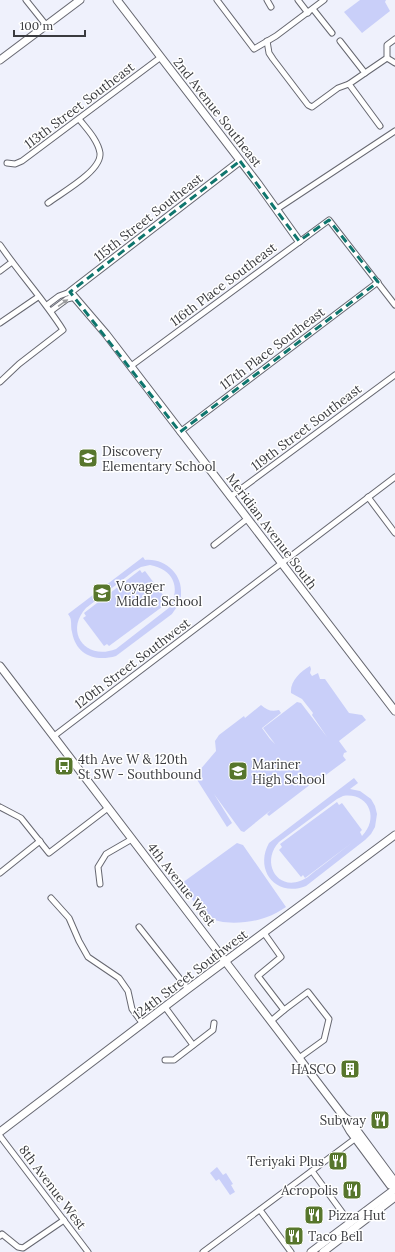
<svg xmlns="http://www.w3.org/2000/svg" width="395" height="1252" font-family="Lora,serif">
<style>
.green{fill:#c9cff9;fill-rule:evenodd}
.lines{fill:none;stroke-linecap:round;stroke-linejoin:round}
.street-casing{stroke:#676871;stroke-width:7}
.secondary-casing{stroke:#676871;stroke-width:9}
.street{stroke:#fff;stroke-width:5}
.secondary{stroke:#fff;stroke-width:7}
.oneway{fill:#9c9d9f}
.marked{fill:none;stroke:#0f766e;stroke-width:3;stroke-dasharray:8 5;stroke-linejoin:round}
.labels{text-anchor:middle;stroke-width:3;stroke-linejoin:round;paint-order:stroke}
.street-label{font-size:13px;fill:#3a3b3f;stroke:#fff}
.poi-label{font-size:13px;fill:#3a3b3f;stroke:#fff;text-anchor:start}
</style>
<rect width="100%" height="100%" fill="#eff1fc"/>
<g class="green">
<polygon points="360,0 386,0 385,2 390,11 362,33 344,12"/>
<path d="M143,557L145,560C165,558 183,574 181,595C181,602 176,608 172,614L116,656C95,662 76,655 72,632C70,625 73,620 68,614ZM150,565C173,569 181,587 170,607L116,649C86,661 64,632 86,608L134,571L141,567Z"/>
<polygon points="140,570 142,573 145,571 166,599 163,601 166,604 109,646 107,644 104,646 83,618 86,616 84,613"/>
<path d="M310,666L311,669L310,673L312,676L318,673L320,679H325L349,713L362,715L366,720L339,741L347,752L344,753L343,756L346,760L315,783L311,784L269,816L267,814L271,810L244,832L241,831L214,794L232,823L227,827L194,775L199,771L216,751L215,741L219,735L244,716L245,718L261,705C267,710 271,712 279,710L281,713L262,728L270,739L275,744L263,728L297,702L301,703L327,737L312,715L313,713L302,699L291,693C290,681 300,672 310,666Z"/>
<path d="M354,778L358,783L350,789L360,791L371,799L375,806L377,814L375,827L371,834L365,840L306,886C276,898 254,870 269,843ZM343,796C368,792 380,818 362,836L360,832L362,830L342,803L339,805L337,802L280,844L282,847L279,850L301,877L303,875L305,878L353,842C341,851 330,860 318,869C312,873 307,879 300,881C276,890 261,861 279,842L337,799Z"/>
<path d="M237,843L243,845L286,907C280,911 273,915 267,917C252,923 222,926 208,917C197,910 189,893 182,883Z"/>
<polygon points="217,1167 223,1175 226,1173 233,1184 231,1185 235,1192 230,1195 219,1179 216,1181 210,1173"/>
</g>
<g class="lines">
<defs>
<g id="street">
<polyline points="26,0 46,25"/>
<polyline points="217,0 254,49 276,36 324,0"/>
<polyline points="267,0 271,7"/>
<polyline points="298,0 308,13"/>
<polyline points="313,9 332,33"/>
<polyline points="267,41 269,53 273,59 308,105 312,107 338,88 349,84"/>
<polyline points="340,41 365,73 387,58 387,45 395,39"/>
<polyline points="387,58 395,63"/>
<polyline points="365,73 349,84 380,126"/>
<polyline points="7,163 15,164 22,161 161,57"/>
<path d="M48,203C61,193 102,171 100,153C98,140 86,128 79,119"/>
<polyline points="277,209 395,131"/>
<path d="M0,245C20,274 44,300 63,330L19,364L0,382"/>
<polyline points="0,271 12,262"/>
<polyline points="47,305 59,296 70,292"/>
<polyline points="51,311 67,299 75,297"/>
<polyline points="0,323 38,297"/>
<polyline points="131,366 329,220 395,305"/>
<polyline points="180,432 378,282"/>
<polyline points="230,497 395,375"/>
<polyline points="368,497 395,533"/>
<polyline points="214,545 247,519"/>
<polyline points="54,736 395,477"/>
<polyline points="0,807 21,818 49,853 108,808"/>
<polyline points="0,873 40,841"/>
<polyline points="100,884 98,867 106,854 132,839"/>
<polyline points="51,898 69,918 79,941 88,957 119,978 128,991 132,1009 143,1024"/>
<polyline points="139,927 188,989"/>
<polyline points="264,933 281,957 258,976 284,1010 308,992 329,1019 324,1040 299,1058"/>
<polyline points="165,1007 193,1045"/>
<polyline points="271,1021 284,1010"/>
<polyline points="165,1060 174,1060 213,1030 214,1023"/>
<polyline points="0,1136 88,1252"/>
<polyline points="312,1171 350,1223"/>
<polyline points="260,1210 291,1252"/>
<polyline points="0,1236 2,1234 18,1247 23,1248 64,1220"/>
<polyline points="203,1252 356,1138"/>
</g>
<g id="secondary">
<polyline points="117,0 259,185 299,241"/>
<polyline points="0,60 80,0"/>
<polyline points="240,161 70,292 106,334 395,711"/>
<polyline points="0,666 344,1117 346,1124 350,1131 390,1185 395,1187"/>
<polyline points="344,1117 350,1121 395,1182"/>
<polyline points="0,1132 188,989 395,835"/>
<polyline points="311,1252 395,1189"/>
<polyline points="323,1252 395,1197"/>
</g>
</defs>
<use href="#street" class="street-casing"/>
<use href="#secondary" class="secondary-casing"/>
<use href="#street" class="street"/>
<use href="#secondary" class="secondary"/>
</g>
<defs><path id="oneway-solid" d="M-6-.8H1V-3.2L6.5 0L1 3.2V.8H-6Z"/></defs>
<use class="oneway" href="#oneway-solid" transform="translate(63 303) rotate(-35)"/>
<path class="marked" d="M240,161L299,241L329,220L378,282L180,432L70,292Z"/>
<defs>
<symbol id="school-square" viewBox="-11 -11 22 22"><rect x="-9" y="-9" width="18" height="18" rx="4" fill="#57762c" stroke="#fff"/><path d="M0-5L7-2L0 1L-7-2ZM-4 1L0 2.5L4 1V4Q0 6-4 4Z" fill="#fff"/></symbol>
<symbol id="bus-square" viewBox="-11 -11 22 22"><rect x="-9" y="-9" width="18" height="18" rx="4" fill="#57762c" stroke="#fff"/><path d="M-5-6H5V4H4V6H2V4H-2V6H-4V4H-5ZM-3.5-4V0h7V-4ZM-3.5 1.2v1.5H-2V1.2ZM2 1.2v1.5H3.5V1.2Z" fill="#fff"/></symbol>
<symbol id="building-square" viewBox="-11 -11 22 22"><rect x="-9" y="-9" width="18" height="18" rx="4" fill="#57762c" stroke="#fff"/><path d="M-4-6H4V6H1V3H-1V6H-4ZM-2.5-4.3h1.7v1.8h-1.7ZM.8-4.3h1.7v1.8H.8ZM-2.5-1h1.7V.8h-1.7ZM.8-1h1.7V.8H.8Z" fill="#fff"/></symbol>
<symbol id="restaurant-square" viewBox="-11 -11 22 22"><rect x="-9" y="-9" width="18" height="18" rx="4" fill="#57762c" stroke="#fff"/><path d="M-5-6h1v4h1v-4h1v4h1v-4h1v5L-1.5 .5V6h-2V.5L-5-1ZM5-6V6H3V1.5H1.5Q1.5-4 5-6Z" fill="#fff"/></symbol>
</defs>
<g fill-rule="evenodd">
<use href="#school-square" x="77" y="447" width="22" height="22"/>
<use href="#school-square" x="91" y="582" width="22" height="22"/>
<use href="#bus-square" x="53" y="755" width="22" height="22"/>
<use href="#school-square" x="227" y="760" width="22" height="22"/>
<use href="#building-square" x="339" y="1058" width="22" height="22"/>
<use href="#restaurant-square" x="369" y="1109" width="22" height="22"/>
<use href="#restaurant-square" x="327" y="1150" width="22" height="22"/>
<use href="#restaurant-square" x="341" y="1179" width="22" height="22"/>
<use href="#restaurant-square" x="303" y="1204" width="22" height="22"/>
<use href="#restaurant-square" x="283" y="1225" width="22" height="22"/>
</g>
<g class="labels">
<g class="street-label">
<text transform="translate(79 105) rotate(-37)" y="5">113th Street Southeast</text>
<text transform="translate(218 112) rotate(52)" y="5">2nd Avenue Southeast</text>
<text transform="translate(148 217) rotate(-38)" y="5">115th Street Southeast</text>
<text transform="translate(223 284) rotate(-37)" y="5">116th Place Southeast</text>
<text transform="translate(272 348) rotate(-37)" y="5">117th Place Southeast</text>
<text transform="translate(306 427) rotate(-37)" y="5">119th Street Southeast</text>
<text transform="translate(272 531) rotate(53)" y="5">Meridian Avenue South</text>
<text transform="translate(132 663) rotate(-37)" y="5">120th Street Southwest</text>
<text transform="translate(182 884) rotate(52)" y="5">4th Avenue West</text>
<text transform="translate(190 974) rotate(-37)" y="5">124th Street Southwest</text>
<text transform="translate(53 1187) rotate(53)" y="5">8th Avenue West</text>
</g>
<g class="poi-label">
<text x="102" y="456">Discovery<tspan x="102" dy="15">Elementary School</tspan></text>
<text x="116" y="591">Voyager<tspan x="116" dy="15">Middle School</tspan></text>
<text x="78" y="764">4th Ave W &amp; 120th<tspan x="78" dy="15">St SW - Southbound</tspan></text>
<text x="252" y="769">Mariner<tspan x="252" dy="15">High School</tspan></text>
<text x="336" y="1074" text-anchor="end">HASCO</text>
<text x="366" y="1125" text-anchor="end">Subway</text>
<text x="324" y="1166" text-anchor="end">Teriyaki Plus</text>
<text x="338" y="1195" text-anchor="end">Acropolis</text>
<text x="328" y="1220">Pizza Hut</text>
<text x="308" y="1241">Taco Bell</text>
</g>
</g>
<path d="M14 30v6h71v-6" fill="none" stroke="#3a3b3f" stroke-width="2"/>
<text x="20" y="30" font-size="12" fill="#3a3b3f" stroke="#ffffff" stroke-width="3" paint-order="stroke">100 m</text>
</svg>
